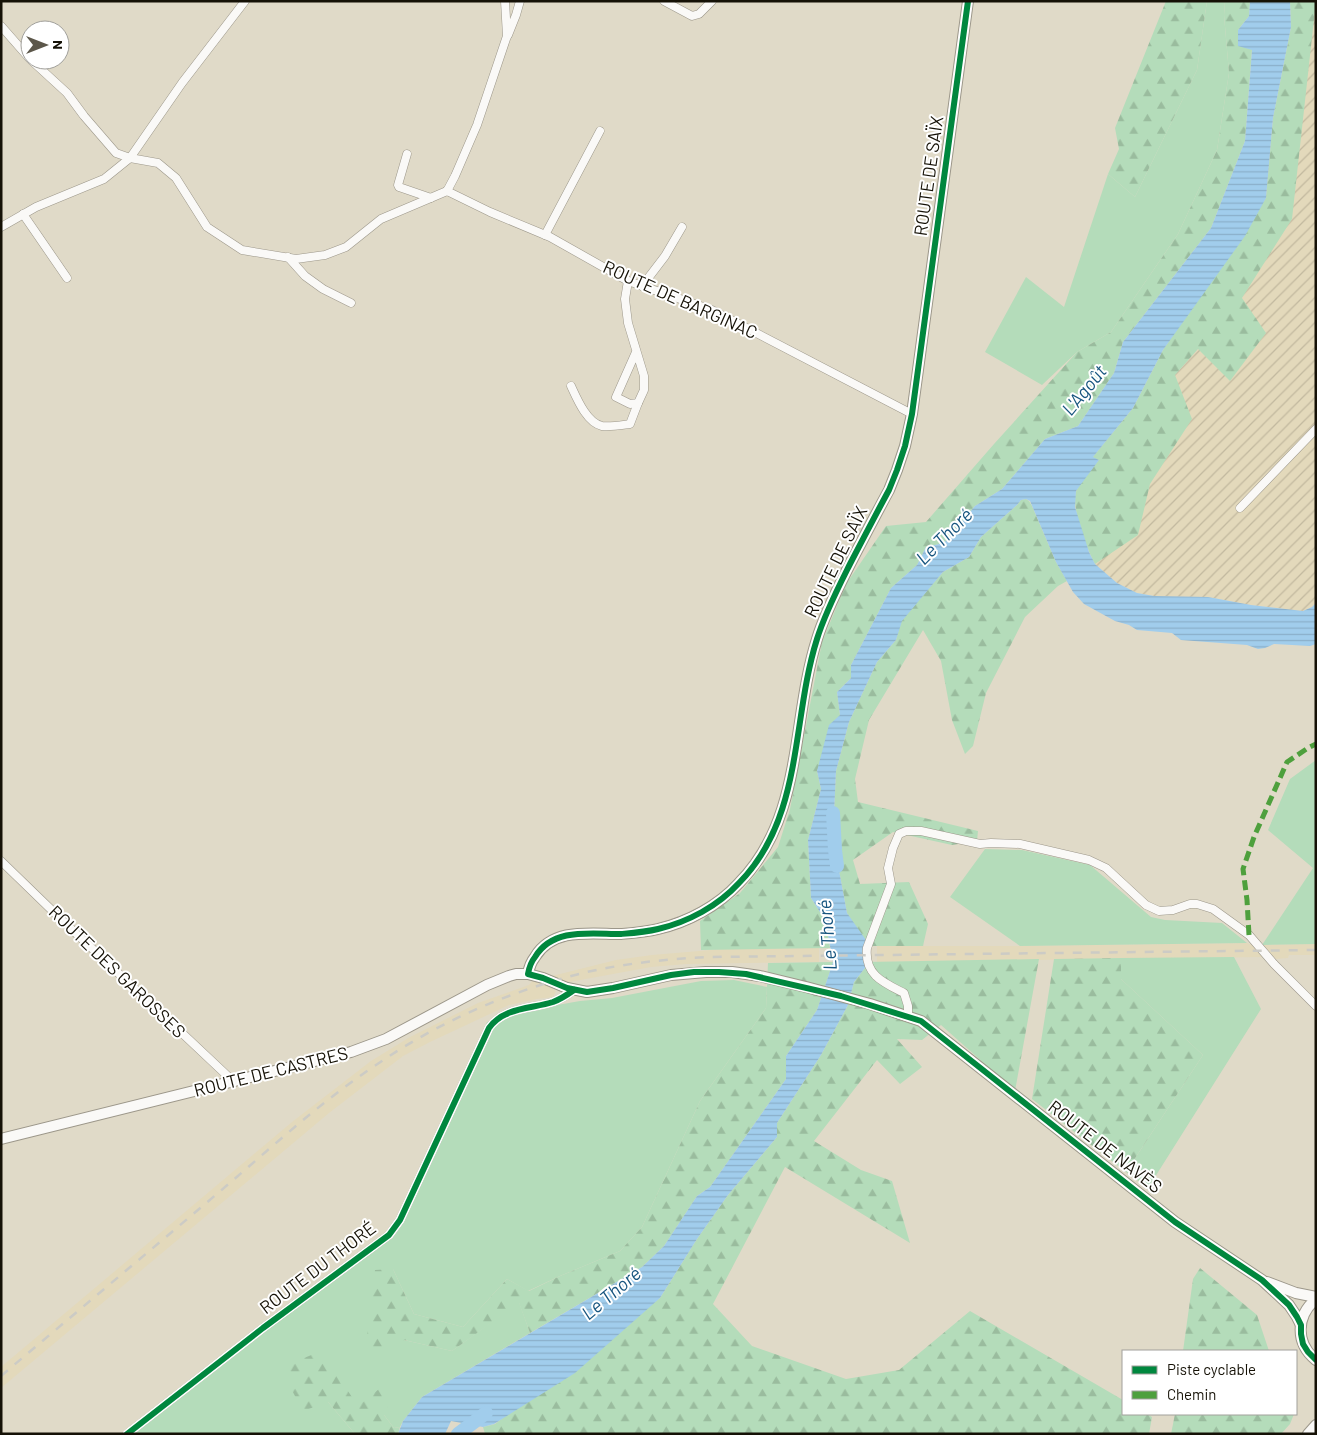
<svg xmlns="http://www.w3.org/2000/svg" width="1317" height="1435" font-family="Barlow,sans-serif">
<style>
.industrial{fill:url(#industrial-furrows)}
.built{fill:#e3d9bb}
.green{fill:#b4dcba}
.forest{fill:url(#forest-firs)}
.water{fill:url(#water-rules)}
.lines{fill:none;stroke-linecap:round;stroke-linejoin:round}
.river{stroke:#a1cdec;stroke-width:14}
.street-casing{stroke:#9c978a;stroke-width:9}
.secondary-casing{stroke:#9c978a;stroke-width:12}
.street{stroke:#faf9f7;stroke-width:8}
.secondary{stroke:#faf9f7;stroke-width:10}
.rail{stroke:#cccbc5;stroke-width:2.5;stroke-dasharray:9 9;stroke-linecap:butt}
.quiet{stroke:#4ea03d;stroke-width:5;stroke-dasharray:10 5;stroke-linecap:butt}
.cycleway-casing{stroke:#fff;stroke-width:9}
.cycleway{stroke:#00873e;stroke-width:6}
.labels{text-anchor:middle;stroke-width:4;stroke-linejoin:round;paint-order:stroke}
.street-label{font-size:18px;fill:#151106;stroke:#fff}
.water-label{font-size:19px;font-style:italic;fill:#17557f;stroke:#fff}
</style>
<defs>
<pattern id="industrial-furrows" width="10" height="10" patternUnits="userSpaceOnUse" patternTransform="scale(1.25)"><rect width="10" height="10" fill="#e3d9bb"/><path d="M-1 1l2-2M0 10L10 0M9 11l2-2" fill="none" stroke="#c2b99f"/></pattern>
<pattern id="forest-firs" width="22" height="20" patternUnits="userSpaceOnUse" patternTransform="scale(1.25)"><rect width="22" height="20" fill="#b4dcba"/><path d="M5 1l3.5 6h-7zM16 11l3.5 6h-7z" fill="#9abc9e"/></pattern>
<pattern id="water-rules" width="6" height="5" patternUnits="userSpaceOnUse" patternTransform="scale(1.25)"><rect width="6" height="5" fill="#a1cdec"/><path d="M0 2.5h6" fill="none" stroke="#8aafc9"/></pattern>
</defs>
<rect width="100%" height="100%" fill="#e0dac8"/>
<polygon class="industrial" points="1316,1 1316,603 1312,607 1303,611 1251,605 1208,597 1154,596 1137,593 1117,583 1095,564 1092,468 1198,349"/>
<g class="built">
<polygon points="1247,943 1252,945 1263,957 877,962 877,946 1020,946"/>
<polygon points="1316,944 1316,955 1289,955 1288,958 1276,959 1262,945"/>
<polygon points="819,948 819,962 686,964 651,967 564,983 552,976 616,960 652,955 723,949"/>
<polygon points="533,980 541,982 556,991 553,997 537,999 509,1005 430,1042 403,1056 329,1113 1,1388 1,1367 292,1122 371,1061 410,1037 478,1003 529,985"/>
</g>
<g class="green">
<polygon points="1207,1 1225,1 1224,15 1229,73 1217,150 1178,234 1111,332 1077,352 1042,385 985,352 1026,277 1064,307 1108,174 1135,197 1197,70"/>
<polygon points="1316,760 1316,944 1262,945 1313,868 1268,830 1290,779"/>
<polygon points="985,849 1022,850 1090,865 1151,917 1165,920 1222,923 1247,943 1020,946 950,897"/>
<polygon points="1234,957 1261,1009 1148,1188 1126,1172 1203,1055 1121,979 1121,958"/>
<polygon points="734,980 767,987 766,1008 700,1101 642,1227 620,1251 560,1276 528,1291 507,1279 463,1327 414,1314 393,1269 404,1340 452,1351 519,1302 530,1333 422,1397 403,1421 400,1427 394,1428 384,1415 358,1407 328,1402 355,1434 122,1434 381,1240 397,1223 487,1022 540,1008 580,1001 612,998 701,981"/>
</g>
<g class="forest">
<polygon points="1166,1 1207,1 1197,70 1135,197 1108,174 1119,149 1115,128"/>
<polygon points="1225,1 1250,1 1249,16 1238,30 1252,49 1245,141 1211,228 1123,342 1114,373 1078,426 1045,439 1002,489 975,506 944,543 926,547 917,565 891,588 851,665 851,678 837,692 840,715 817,771 821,789 808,840 811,898 825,920 830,948 701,950 700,921 740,893 778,847 790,809 822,642 846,584 886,526 926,522 994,444 1077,352 1111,332 1178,234 1217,150 1229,73 1224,15"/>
<path d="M1290,1H1316L1292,219L1242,298L1266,333L1230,381L1198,349L1175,375L1192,419L1150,484L1138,535L1095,564C1087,549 1071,509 1076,492C1078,485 1093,467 1099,460L1092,458L1133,408L1163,350L1266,198L1273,118L1291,27Z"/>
<polygon points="1026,499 1029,501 1032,506 1056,562 1067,581 1058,586 1025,617 986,693 973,746 965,754 952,720 941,661 923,630 869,720 855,779 858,802 978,831 977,841 952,845 893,832 853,860 860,884 909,882 928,924 923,946 866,946 847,913 833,838 836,771 849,722 877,662 896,640 901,621 943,572 969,557 981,537 1017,505 1021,500"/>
<polygon points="1121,958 1121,979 1203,1055 1126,1172 1032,1099 1054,959"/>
<polygon points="1039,959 1015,1091 941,1025 922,1040 897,1039 922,1067 900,1084 877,1060 814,1141 861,1170 892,1181 910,1243 785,1167 713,1304 752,1346 846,1379 899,1370 970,1311 1123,1400 1123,1414 1147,1414 1152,1417 1149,1434 485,1434 483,1427 495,1424 660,1298 697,1239 728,1195 777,1137 777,1123 821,1055 848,1005 854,982 865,968 865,962"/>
<polygon points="833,962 817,1010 786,1056 786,1079 710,1187 697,1196 664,1246 642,1267 530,1333 519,1303 452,1351 404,1340 382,1354 366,1343 375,1270 393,1269 414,1314 463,1327 507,1279 529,1291 560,1276 620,1251 642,1227 700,1101 766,1008 768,963"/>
<polygon points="1200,1268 1257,1315 1269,1351 1183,1351 1193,1279"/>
<polygon points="321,1351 358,1406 379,1389 389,1403 384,1415 394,1428 400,1427 398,1434 355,1434 328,1402 303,1411 280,1368"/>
<polygon points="1175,1414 1294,1414 1290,1424 1281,1434 1171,1434"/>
</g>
<polygon class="water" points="1250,1 1290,1 1291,27 1273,118 1266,198 1245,236 1163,350 1133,408 1093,457 1099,460 1076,491 1075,507 1089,552 1095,564 1117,583 1137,593 1154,596 1208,597 1251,605 1303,611 1312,607 1316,603 1316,644 1310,646 1274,644 1265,648 1258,649 1247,645 1181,640 1172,633 1137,630 1129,625 1115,621 1084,604 1073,592 1056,562 1030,501 1026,499 1021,500 1017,505 981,537 969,557 943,572 902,621 896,640 877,662 849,722 836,771 833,838 847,913 866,940 865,968 854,982 848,1005 821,1055 777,1123 777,1137 728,1195 697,1239 660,1298 575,1373 494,1424 483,1427 451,1421 445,1434 398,1434 403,1421 422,1397 642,1267 664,1246 697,1196 710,1187 786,1079 786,1056 817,1010 833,962 825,920 811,898 808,840 821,789 817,771 829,725 840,715 837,692 851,678 851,665 891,588 917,565 926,547 944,543 975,506 1002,489 1045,439 1078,426 1114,373 1123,342 1211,228 1245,141 1252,50 1238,46 1238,30 1249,16"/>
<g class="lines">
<g class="river">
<polyline points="833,813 835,850 837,866"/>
<polyline points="458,1434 486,1413"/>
</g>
<defs>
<g id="street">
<polyline points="664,1 692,16 699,14 712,1"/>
<polyline points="1,26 30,59"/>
<polyline points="508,35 516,15 520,1"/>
<polyline points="31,60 67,93 84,116 116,153 130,158 158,163 176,178 207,227 242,250 296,259 325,255 346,247 381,219 447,191"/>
<polyline points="407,154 398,185 399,187 431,198"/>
<polyline points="447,191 490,212 550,237 628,281 712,310 912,414"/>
<polyline points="447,191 455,176 477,125 507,36 505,1"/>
<polyline points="23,214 67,278"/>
<polyline points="1,227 36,207 104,179 130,158 182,83 245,1"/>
<polyline points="545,235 600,131"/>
<polyline points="288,257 305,276 323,289 351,303"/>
<polyline points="628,281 625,299 628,323 644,376 644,390 638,403 630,404 616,397 636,352"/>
<polyline points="643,287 649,277 665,256 682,227"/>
<path d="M571,386C577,399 587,423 602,426C611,427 622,425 630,424L638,403"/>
<polyline points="1240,508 1316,429"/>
<polyline points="1,861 65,923 234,1082"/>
<path d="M908,1017V1006L904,993C884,983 864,975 867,948L891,884L888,868L893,848L899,834L906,831H921L980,844L991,843L1020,844L1089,860L1106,868L1146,905L1159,911L1173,910L1190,904H1197L1213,909L1249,935L1274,964L1316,1006"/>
<path d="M127,1434L263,1328L389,1235L400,1220L489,1028C504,1007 531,1009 553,1002C561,999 567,995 574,990"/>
</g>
<g id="secondary">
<path d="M528,974C529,968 531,962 535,957C553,927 591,934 621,934C633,933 646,932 658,929C688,922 718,906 739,883C804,817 791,721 817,639C825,613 838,588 850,564C863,539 876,514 889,490L897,470L905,446L912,414L968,1"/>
<polyline points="1,1139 351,1052 386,1039 487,985 509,976 516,974 528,974 543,978 567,988 587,992 613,988 671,975 706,972 732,972 760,976 806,987 870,1004 921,1021 1175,1222 1262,1280 1289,1305 1297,1317 1301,1325"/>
<polyline points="1267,1282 1296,1293 1316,1297"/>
<path d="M1316,1299C1296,1316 1295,1343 1316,1360"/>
<polyline points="1308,1434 1316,1425"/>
</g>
</defs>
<use href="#street" class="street-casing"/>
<use href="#secondary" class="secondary-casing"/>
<use href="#street" class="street"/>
<use href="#secondary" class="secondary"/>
<path class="rail" d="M1,1376C73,1315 146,1254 218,1193C270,1149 321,1101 379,1063C442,1020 513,990 587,972C627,963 668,959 709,957L1316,950"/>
<polyline class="quiet" points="1249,935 1247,900 1243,869 1254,837 1287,762 1308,748 1316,744"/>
<defs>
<g id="cycleway">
<path d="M968,1L912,414L905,446L897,470L889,490C876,514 863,539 850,564C838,588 825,613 817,639C791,721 804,817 739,883C718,906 688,922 658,929C646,932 633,933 621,934C591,934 553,927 535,957C531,962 529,968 528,974L543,978L567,988L587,992L613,988L671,975L694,972H719L746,974L841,996L921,1021L1175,1222L1262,1280L1289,1305L1297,1317L1301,1325V1334L1303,1344L1308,1352L1316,1360"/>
<path d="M127,1434L263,1328L389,1235L400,1220L489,1028C504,1007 531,1009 553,1002C561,999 567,995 574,990"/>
</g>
</defs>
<use href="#cycleway" class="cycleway-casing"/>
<use href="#cycleway" class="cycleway"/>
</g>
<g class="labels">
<g class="street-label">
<text transform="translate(929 176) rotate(-82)" y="6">ROUTE DE SAÏX</text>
<text transform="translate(680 300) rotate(24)" y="6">ROUTE DE BARGINAC</text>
<text transform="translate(836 562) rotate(-64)" y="6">ROUTE DE SAÏX</text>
<text transform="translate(117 972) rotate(44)" y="6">ROUTE DES GAROSSES</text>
<text transform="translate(271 1072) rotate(-14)" y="6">ROUTE DE CASTRES</text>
<text transform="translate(1105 1147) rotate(38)" y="6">ROUTE DE NAVÈS</text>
<text transform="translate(318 1268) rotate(-37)" y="6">ROUTE DU THORÉ</text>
</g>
<g class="water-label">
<text transform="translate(1084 390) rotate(-51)" y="7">L'Agoût</text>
<text transform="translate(944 536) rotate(-45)" y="7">Le Thoré</text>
<text transform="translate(827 935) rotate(-95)" y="7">Le Thoré</text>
<text transform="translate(611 1293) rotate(-40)" y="7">Le Thoré</text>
</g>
</g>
<rect width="1317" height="1435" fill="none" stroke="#151106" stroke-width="5"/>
<rect x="1122" y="1350" width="175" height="65" fill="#ffffff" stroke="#a1a09b"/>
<rect x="1132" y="1366" width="25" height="8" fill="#00873e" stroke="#a1a09b"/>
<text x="1167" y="1375" font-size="15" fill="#151106">Piste cyclable</text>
<rect x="1132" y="1391" width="25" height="8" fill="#4ea03d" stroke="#a1a09b"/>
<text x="1167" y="1400" font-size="15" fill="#151106">Chemin</text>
<g transform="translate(45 45) rotate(90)"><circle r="24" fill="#ffffff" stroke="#a1a09b"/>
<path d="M0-4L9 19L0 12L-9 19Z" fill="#5c574a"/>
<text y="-8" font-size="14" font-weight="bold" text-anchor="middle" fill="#151106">N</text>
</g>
</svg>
